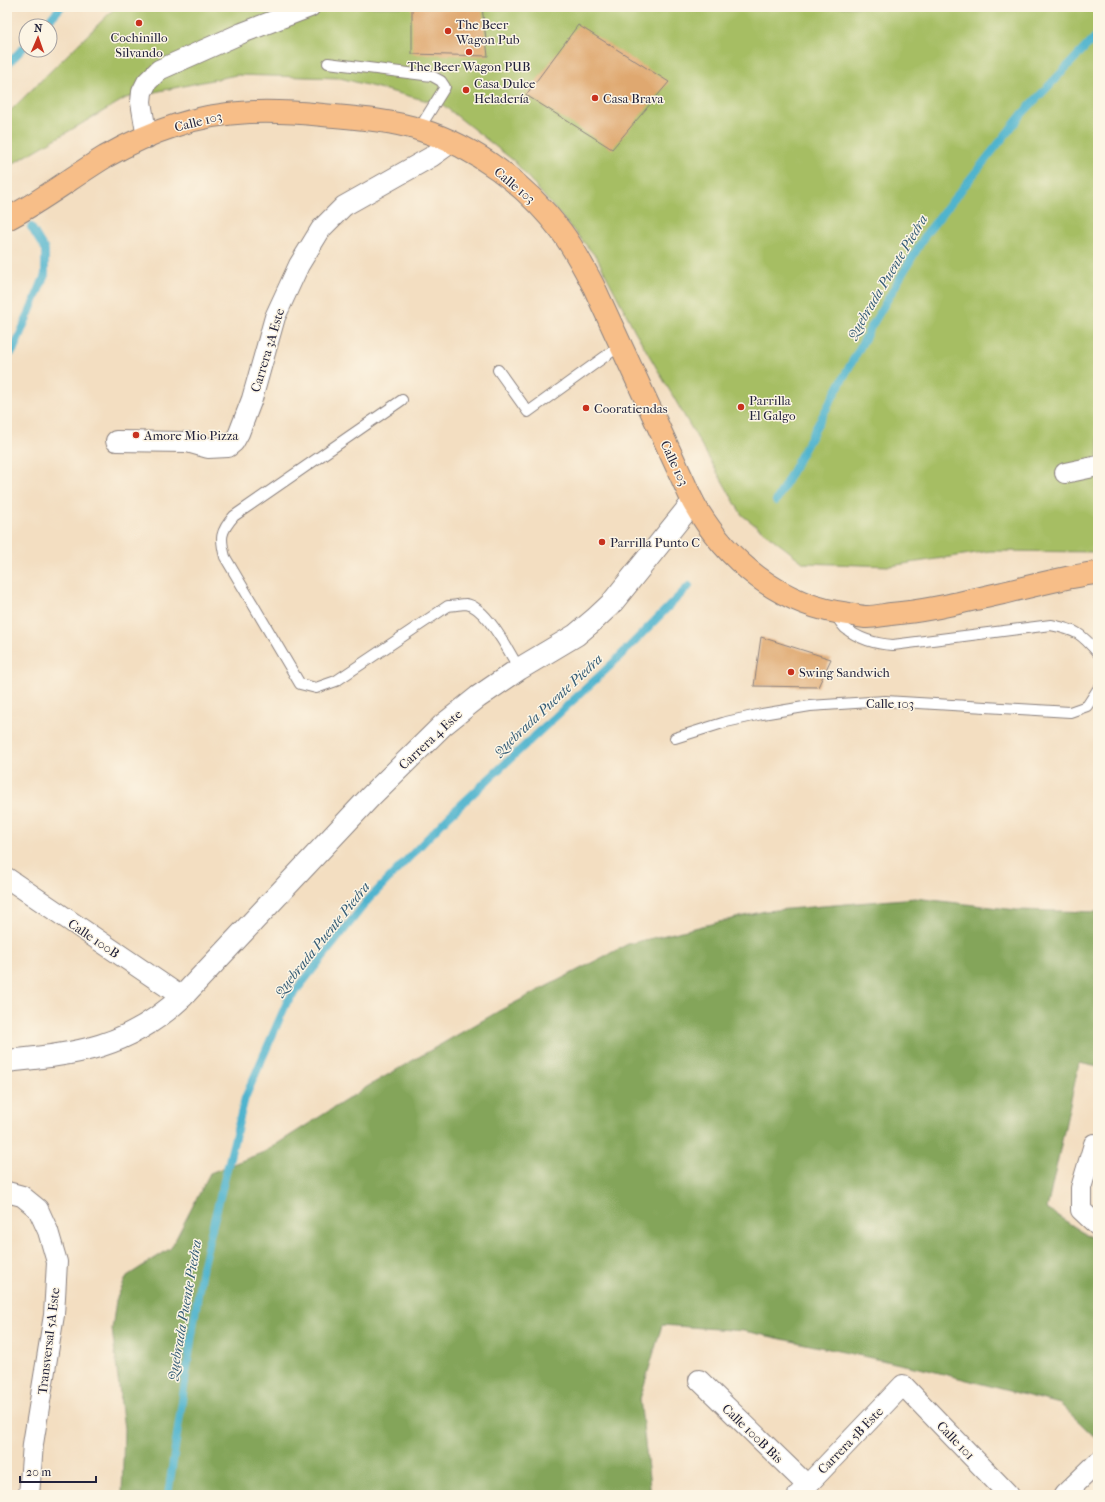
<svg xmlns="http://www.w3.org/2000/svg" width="1105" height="1502" font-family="'IM FELL French Canon',serif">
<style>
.green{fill:#a6be64;stroke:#647050}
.forest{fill:#84a55a;stroke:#53644a}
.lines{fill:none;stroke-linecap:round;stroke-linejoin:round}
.stream{stroke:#4fb4ce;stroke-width:8}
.building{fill:#dfa870}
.service-casing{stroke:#8a807e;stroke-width:12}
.minor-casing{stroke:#8a807e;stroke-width:22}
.tertiary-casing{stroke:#8a807e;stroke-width:24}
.primary-casing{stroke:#8a807e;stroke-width:24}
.service{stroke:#fff;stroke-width:10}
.minor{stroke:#fff;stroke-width:20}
.tertiary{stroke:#fff;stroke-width:22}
.primary{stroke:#f7be88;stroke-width:22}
.poi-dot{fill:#c8321e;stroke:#fcf5e5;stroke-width:1.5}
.labels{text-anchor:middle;stroke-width:3;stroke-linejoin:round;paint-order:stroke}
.poi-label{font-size:13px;fill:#22223b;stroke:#fcf5e5;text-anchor:start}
.street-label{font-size:13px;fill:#22223b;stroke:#fcf5e5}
.water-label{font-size:14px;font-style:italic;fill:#345c76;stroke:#fcf5e5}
</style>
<rect width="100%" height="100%" fill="#fcf5e5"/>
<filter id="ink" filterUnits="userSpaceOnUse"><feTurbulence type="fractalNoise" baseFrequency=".025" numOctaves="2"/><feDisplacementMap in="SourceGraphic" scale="8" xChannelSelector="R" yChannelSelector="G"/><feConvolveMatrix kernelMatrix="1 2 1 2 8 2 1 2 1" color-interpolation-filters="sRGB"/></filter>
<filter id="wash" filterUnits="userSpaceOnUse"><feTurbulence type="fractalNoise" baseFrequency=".012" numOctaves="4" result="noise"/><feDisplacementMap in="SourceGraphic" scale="16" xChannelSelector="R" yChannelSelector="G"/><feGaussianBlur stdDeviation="0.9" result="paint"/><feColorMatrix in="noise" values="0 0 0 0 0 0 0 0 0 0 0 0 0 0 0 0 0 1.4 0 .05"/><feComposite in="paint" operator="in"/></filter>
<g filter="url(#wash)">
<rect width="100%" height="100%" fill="#f3dec1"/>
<polygon class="green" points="116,7 1098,7 1098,552 990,551 890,566 804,563 742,515 635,331 597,258 514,161 443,105 340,78 236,75 126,98 7,167 7,114"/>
<polygon class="forest" points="915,898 1017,910 1098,912 1098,1067 1079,1063 1047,1209 1098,1242 1098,1440 1060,1404 928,1370 744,1331 662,1325 640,1399 651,1495 122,1495 124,1429 112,1329 116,1300 127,1276 171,1248 210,1173 264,1152 370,1085 499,1011 628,944 765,911"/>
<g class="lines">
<g class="stream">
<polyline points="44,26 61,7"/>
<polyline points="7,65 26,45"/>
<polyline points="7,357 13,351 45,275 45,250 31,227"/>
<polyline points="776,501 870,329 926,234 1023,113 1098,34"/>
<polyline points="168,1495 202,1268 245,1098 287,1002 368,900 449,816 612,664 689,586"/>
</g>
</g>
<g id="blocks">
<g class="building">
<polygon points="412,7 482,7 488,56 412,54"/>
<polygon points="578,25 669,82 612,149 526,95"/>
<polygon points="761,637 831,659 818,687 754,686"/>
</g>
</g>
</g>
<g filter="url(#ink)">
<use href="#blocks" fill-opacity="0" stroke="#8a807e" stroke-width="1"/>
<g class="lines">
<defs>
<g id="service">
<polyline points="328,63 432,76 441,81 445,87 419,129"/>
<polyline points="498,370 528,412 621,345"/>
<path d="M402,400L234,516C220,532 220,538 225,557L300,684L316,688L336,681L448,606C454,606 461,604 466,604C486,606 510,653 519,669"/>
<path d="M834,613C837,617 841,624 845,628C859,639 876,644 893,645L1051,625C1076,630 1081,633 1098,653"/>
<polyline points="675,738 726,722 762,714 810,706 885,701 1070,712 1087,706 1098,689"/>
</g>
<g id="minor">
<polyline points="147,138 141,102 142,92 147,82 159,70 242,33 310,7"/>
<polyline points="116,441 187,442 208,448 228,447 234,442 239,433 252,399 275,317 299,265 321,229 344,206 431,157 452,142"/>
<polyline points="1065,473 1098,466"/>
<polyline points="7,878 182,997"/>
<polyline points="1094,1144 1081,1188 1081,1210 1098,1226"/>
<polyline points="7,1192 22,1196 38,1209 48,1231 57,1262 54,1315 33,1444 29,1495"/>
<polyline points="699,1380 807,1485"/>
<polyline points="798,1495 903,1385 1009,1495"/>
<polyline points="1064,1495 1098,1462"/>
</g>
<path id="tertiary" d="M7,1061C77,1054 128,1048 182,997L371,796L443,725L478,697L519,669L576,635L595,619L611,604L693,502"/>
<path id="primary" d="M7,219C42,201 72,177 105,157C126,145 155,132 177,125C225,109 274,110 323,115C356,118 390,120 421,130C476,147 526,185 561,231C574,248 584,268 594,287L693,502C726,561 781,606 849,614C855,615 861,617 867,617C875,617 883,615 891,614C929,611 966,601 1003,593C1026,587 1048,582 1071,577C1080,576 1089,573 1098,573"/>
</defs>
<use href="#service" class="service-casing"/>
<use href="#minor" class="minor-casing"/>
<use href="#tertiary" class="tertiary-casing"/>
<use href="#primary" class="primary-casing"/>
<use href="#service" class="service"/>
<use href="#minor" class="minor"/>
<use href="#tertiary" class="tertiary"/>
<use href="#primary" class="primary"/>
</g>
</g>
<g class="poi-dot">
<circle cx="139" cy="23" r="4"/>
<circle cx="448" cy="31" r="4"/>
<circle cx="469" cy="52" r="4"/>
<circle cx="466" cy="90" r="4"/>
<circle cx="595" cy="98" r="4"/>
<circle cx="741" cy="407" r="4"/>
<circle cx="586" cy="408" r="4"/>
<circle cx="136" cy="435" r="4"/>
<circle cx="602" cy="542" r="4"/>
<circle cx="791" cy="672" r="4"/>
</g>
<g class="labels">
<g class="poi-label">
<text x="456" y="29">The Beer<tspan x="456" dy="15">Wagon Pub</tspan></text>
<text x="139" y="42" text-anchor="middle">Cochinillo<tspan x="139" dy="15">Silvando</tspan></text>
<text x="469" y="71" text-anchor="middle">The Beer Wagon PUB</text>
<text x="474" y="88">Casa Dulce<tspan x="474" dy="15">Heladería</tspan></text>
<text x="603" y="103">Casa Brava</text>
<text x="749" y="405">Parrilla<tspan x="749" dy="15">El Galgo</tspan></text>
<text x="594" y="413">Cooratiendas</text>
<text x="144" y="440">Amore Mio Pizza</text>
<text x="610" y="547">Parrilla Punto C</text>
<text x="799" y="677">Swing Sandwich</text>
</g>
<g class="street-label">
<text transform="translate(198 121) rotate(-14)" y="5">Calle 103</text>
<text transform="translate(515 185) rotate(40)" y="5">Calle 103</text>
<text transform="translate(267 350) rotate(-73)" y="5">Carrera 3A Este</text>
<text transform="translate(675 463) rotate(65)" y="5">Calle 103</text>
<text x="890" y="708">Calle 103</text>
<text transform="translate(430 739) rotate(-43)" y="5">Carrera 4 Este</text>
<text transform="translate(94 938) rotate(34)" y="5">Calle 100B</text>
<text transform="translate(48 1341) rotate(-83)" y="5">Transversal 5A Este</text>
<text transform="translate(753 1433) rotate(44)" y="5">Calle 100B Bis</text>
<text transform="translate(850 1440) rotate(-46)" y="5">Carrera 5B Este</text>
<text transform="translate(956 1440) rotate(46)" y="5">Calle 101</text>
</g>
<g class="water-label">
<text transform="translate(887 277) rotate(-59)" y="5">Quebrada Puente Piedra</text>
<text transform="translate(548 705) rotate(-43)" y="5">Quebrada Puente Piedra</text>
<text transform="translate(322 939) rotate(-51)" y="5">Quebrada Puente Piedra</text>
<text transform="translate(184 1310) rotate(-80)" y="5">Quebrada Puente Piedra</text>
</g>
</g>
<rect width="1105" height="1502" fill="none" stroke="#fcf5e5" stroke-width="24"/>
<g transform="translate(38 38) rotate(2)"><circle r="19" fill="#fcf5e5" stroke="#a5a1a1"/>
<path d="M0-3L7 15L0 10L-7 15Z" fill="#c8321e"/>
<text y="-6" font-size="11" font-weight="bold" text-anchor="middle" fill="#22223b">N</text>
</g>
<path d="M20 1476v6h76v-6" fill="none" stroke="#22223b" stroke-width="2"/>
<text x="26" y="1476" font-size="12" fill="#22223b" stroke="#fcf5e5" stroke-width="3" paint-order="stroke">20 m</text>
</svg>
